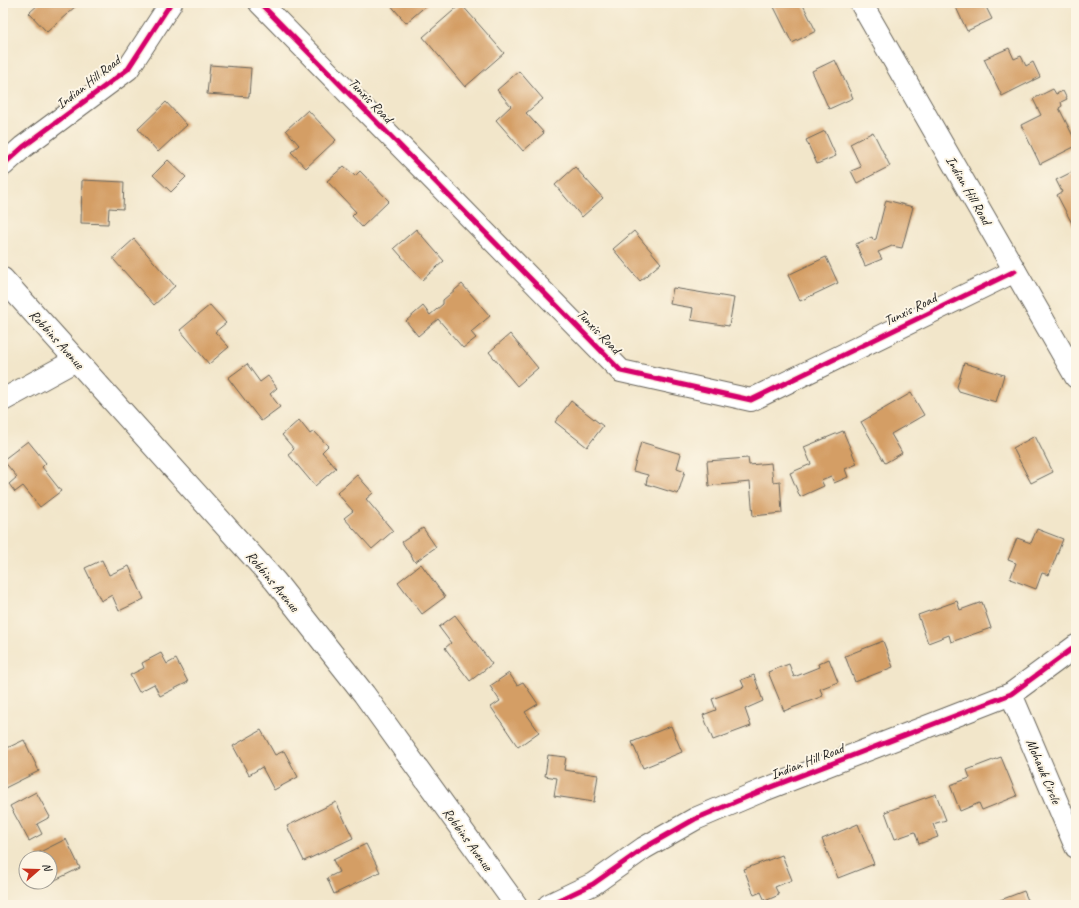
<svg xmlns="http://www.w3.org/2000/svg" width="1079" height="908" font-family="Caveat,sans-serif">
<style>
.building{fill:#d49e65}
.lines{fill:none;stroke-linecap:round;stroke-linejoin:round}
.street-casing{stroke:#676359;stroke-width:24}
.secondary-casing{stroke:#676359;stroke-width:24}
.street{stroke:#fff;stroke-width:22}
.secondary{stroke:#fff;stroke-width:22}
.cycleway-casing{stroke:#fcf5e5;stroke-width:8}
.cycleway{stroke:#d6006c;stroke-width:5}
.labels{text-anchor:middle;stroke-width:4;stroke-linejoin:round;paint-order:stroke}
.street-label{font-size:14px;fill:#1c1c1c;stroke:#fcf5e5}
</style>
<rect width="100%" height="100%" fill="#fcf5e5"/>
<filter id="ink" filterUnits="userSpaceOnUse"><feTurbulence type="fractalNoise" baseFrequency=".025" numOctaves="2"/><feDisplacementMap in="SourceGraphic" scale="8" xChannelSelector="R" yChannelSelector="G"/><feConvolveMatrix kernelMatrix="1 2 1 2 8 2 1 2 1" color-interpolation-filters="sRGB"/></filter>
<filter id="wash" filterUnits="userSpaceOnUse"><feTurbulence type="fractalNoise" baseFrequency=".012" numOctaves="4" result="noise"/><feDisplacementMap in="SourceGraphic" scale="16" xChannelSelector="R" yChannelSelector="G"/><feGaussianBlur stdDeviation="0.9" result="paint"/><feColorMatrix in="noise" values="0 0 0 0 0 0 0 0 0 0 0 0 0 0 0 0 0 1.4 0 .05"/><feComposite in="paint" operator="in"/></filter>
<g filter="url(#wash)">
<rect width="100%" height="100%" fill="#f2e6ca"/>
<g id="blocks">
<g class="building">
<polygon points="40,3 75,3 77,5 47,32 29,13"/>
<polygon points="389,3 429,3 406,23"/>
<polygon points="777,3 802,3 816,31 792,43 773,5"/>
<polygon points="954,3 984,3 992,19 967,31"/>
<polygon points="461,4 504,53 465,87 423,37"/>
<polygon points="1009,48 1014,59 1021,56 1026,66 1033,62 1040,77 1002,96 984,59"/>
<polygon points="835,60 853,98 829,109 812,71"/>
<polygon points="210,65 251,68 249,97 207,94"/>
<polygon points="519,71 543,99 526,113 544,133 523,151 496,120 511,106 497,90"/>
<polygon points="1053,89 1056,94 1063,91 1067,99 1061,102 1062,106 1059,108 1076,142 1076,146 1040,164 1021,125 1041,115 1033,99"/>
<polygon points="166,102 187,125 158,152 138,129"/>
<polygon points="308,110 336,140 306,168 291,152 299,145 286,130"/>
<polygon points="825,131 836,156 817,164 806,140"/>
<polygon points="873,132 890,166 857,183 851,171 861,167 850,144"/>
<polygon points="168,160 186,177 171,192 153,175"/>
<polygon points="344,166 355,176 360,171 389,201 362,227 352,216 356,212 327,181"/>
<polygon points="575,167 603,198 582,217 555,185"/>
<polygon points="1076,170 1076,231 1057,195 1062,192 1056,180"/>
<polygon points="82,180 124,182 123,209 109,208 108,224 81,223"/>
<polygon points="886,200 913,207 902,248 892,246 878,252 882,259 865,266 856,244 872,237 873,240 876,239"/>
<polygon points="416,229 444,261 422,280 394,248"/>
<polygon points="634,231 661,263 640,281 613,249"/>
<polygon points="134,239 175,286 154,305 114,260 114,257"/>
<polygon points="826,257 838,283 800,301 788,275"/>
<polygon points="462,284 490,316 471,332 476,338 463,348 438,319 418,336 406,321 423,306 430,315 443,304 443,300"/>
<polygon points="673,288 734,298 729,326 691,320 693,308 670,304"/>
<polygon points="210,305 226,323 215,332 229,347 209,364 180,330"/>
<polygon points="510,334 538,368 517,386 489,352"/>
<polygon points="964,363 1004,375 996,402 959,391 957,387"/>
<polygon points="247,364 260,382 268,376 277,388 270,394 280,407 261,421 228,378"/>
<polygon points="911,393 924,415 891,434 902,453 885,463 861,422"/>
<polygon points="571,401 603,426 587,447 555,422"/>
<polygon points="299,420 310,434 314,431 328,446 322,452 336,468 315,486 288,454 294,449 282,435"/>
<polygon points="843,431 857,464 845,469 848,477 834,483 831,476 821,480 824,486 800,497 790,473 811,464 804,447"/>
<polygon points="1035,436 1053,472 1031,483 1013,448"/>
<polygon points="28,441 46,463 42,467 61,491 40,507 23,486 15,492 9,484 17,477 3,460"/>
<polygon points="641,442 681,454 677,468 685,471 678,494 646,484 648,475 633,471"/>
<polygon points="748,458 749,465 771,463 773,482 780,481 782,513 753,516 750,482 709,486 707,461"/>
<polygon points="357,475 373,493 366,499 393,531 372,549 344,518 353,511 337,493"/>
<polygon points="423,528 436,547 415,562 402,542"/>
<polygon points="1037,529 1063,539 1049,575 1042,573 1036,589 1010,579 1016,563 1008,560 1017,538 1031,543"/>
<polygon points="102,560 109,575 129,566 144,599 119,611 112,595 101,601 85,568"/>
<polygon points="421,564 445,597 422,614 398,582"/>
<polygon points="957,601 960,610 982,602 991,628 951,642 949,635 928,643 918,615"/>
<polygon points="455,615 492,664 470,681 445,648 451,643 439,627"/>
<polygon points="883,641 893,667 855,682 845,656"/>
<polygon points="161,653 167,664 176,659 188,682 160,696 154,684 139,692 130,675 144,668 142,663"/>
<polygon points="829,659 838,682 820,689 823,696 784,711 768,672 789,664 794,677 819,667 818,664"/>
<polygon points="509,673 517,685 523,682 538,704 525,712 539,732 518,747 491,707 500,701 490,686"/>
<polygon points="754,675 763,701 745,709 751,726 713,740 703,715 716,710 712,699 744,687 741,680"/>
<polygon points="671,726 682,752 643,768 632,742"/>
<polygon points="261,730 275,755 284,751 298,777 274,790 262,767 249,775 233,746"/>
<polygon points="24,740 39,771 3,789 3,750"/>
<polygon points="548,755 566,757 564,770 598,775 594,802 554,796 557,778 545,776"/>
<polygon points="1001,757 1017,796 982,810 979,803 960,811 950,785 970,778 967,770"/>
<polygon points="36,792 50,817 37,824 42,834 29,841 10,806"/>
<polygon points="936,794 946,820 933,824 938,837 919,844 915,832 895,839 885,812"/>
<polygon points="336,802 353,838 304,861 287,826"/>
<polygon points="858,824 874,864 838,878 822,839"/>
<polygon points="66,839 80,868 51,882 50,858 38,858 36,854"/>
<polygon points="366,844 380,872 334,894 327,878 339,872 333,860"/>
<polygon points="782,855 792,880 775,887 779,895 765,901 761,892 754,895 744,869"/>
<polygon points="1024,891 1030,905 999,905 998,901"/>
</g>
</g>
</g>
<g filter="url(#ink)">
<use href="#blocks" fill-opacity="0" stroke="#676359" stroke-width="1"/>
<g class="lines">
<defs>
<g id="street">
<polyline points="260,3 621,371 751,400 1015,271"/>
<polyline points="861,3 1076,377"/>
<polyline points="3,165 23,147 128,69 171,3"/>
<polyline points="3,400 76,360"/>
<polyline points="1011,694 1076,847"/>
<polyline points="549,905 593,884 644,848 695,819 761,791 1011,694 1076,646"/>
</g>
<polyline id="secondary" points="3,279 275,581 364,694 516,905"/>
</defs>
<use href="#street" class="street-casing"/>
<use href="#secondary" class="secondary-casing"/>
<use href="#street" class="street"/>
<use href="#secondary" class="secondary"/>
<defs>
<g id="cycleway">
<polyline points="260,3 621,371 751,400 1015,271"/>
<polyline points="3,165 23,147 128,69 171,3"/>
<polyline points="549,905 593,884 644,848 695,819 761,791 1011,694 1076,646"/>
</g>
</defs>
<use href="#cycleway" class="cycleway-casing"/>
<use href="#cycleway" class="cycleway"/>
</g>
</g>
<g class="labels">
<g class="street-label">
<text transform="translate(88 82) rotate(-38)" y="5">Indian Hill Road</text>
<text transform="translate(371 100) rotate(46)" y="5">Tunxis Road</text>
<text transform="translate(969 190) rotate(60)" y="5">Indian Hill Road</text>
<text transform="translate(910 309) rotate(-26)" y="5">Tunxis Road</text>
<text transform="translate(599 331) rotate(46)" y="5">Tunxis Road</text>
<text transform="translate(57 339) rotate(48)" y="5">Robbins Avenue</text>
<text transform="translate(273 581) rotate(50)" y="5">Robbins Avenue</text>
<text transform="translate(807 761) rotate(-21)" y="5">Indian Hill Road</text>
<text transform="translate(1044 771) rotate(67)" y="5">Mohawk Circle</text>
<text transform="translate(468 839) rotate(54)" y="5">Robbins Avenue</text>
</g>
</g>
<rect width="1079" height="908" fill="none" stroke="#fcf5e5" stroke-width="16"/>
<g transform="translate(38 870) rotate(70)"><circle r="19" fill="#fcf5e5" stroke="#a29e95"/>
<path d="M0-3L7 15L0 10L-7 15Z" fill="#c8321e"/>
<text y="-6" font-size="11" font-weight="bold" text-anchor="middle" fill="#1c1c1c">N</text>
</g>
</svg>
